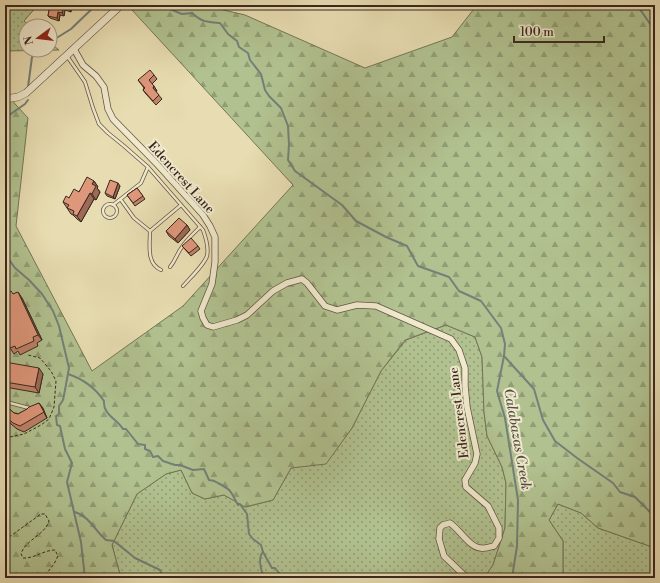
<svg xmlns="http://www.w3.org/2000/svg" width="660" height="583" font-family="'Libre Bodoni',serif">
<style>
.grass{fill:url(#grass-dots);stroke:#757557}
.forest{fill:url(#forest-firs);stroke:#757557}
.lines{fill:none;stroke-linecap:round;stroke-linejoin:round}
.stream{stroke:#748079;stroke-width:2}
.service-casing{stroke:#655543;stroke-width:4}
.minor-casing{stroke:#655543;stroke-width:7}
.tertiary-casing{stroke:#655543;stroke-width:8}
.path{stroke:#39281e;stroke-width:1;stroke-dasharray:3 2;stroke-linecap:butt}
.service{stroke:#f0e9cd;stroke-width:2.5}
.minor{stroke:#f0e9cd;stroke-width:5.5}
.tertiary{stroke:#f0e9cd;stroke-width:7}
.wall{fill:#c0826a;stroke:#39281e}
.shaded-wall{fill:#9c6a56;stroke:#39281e}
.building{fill:#df977b;stroke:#39281e}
.labels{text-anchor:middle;stroke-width:4;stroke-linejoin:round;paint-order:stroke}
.street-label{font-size:13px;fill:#39281e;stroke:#f0e9cd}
.water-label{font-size:14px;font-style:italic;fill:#524c44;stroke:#f0e9cd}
</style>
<defs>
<pattern id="grass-dots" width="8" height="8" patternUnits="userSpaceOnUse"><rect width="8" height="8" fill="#b1c290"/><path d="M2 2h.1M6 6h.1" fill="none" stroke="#919e75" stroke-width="1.8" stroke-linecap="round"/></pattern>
<pattern id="forest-firs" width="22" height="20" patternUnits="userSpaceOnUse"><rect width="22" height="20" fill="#b1c290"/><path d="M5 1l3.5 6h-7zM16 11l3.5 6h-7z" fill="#919e75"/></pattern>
</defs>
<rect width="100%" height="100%" fill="#e8ddb2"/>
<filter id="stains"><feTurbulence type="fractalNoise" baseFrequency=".005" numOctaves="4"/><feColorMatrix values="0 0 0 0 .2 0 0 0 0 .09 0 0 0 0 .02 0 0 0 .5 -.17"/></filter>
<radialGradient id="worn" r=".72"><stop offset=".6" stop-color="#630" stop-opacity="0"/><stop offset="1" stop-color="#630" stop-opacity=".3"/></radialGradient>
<g class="grass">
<polygon points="5,5 38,5 24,21 30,26 26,26 26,50 50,50 50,43 59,50 5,51"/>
<polygon points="446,325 475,337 482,357 484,412 487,436 502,467 506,483 505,528 493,565 484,578 122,578 119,571 112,545 137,494 166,474 181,470 192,493 205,499 224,495 246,507 273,500 291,468 326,463 352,428 381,371 406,340"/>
<polygon points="558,504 581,513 598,528 655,548 655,578 563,578 563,541 549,520"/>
</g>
<polygon class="forest" points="136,5 202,5 245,15 365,68 452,37 477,5 655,5 655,548 598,528 581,513 558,504 549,520 563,541 563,578 484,578 493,565 505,528 506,483 502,467 487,436 484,412 482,357 475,337 446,325 405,340 381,371 352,428 326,464 291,468 273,500 245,507 224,495 205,499 192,493 181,470 166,474 137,494 112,545 119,571 122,578 5,578 5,93 28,118 16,226 92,371 183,306 293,185 132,10"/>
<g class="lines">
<g class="stream">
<path d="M160,5L182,14L192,13C202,22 206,22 220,23L228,34L237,41L239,47L248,53L250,60L261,74L265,90L269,96L281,108L288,126L289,144L288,160L295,171L342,205L356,221L386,237L407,246L418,266L449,277L459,291L481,301L501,328L505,344L504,356L497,391L505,418L518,500L517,546L512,578"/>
<polyline points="637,5 655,31"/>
<polyline points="50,42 71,29 96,5"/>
<polyline points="28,87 32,57 40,50"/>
<polyline points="5,118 25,104 28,100"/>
<polyline points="5,131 8,117"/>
<polyline points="5,254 15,268 29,280 42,294 53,311 59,326 69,368 65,390 63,400 59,406 59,414 56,416 57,425 60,426 65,449 72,463 67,482 81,542 85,578"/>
<polyline points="504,356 534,389 543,420 555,441 577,458 613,483 620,492 635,497 655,517"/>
<path d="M68,374C83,379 96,389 104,401C103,415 116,418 123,429H126L138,444L145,445V449L150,451L153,457L158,456L163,461L175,465H180L193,470L204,469L209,480C213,480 215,481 218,483C233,491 230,491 238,505L240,504L247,514L249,534L253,539L261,545L263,552L272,568H275L283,578"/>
<path d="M75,512C89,516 95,531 106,540L114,541L135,558L160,570L162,575L166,578"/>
<path d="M263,552C257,558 261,570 264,578"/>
</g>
<defs>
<g id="service">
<polyline points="67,56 85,82 93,108 99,124 108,133 124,146 148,167 141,183 113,205"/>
<path d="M148,167L203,230C206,238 209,247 207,256C204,265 190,278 183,286"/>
<path d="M121,200L134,218L150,231C150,245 146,263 161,270"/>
<circle cx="110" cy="211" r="7"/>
<polyline points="150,231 181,205"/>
<path d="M170,267C176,260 177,253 182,247C187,239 194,233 200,227"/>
<polyline points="5,399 10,403 29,408"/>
</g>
<path id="minor" d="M74,49L83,65L96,76L104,87L108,109L113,119L156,163L203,215L210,226L215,237V262L212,284L201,311L203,318L207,325L213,327L237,320L247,315L273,291L287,283L302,279L307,283L325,306L337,310L357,305L376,306L451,339L459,350L465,368V386L467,407L477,454L475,463L465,480L466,487L488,506L499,528V538L494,546C490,547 485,549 481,548C470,548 460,530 450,523L443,525L440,528L439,539L444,556L467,578"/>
<polyline id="tertiary" points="5,99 18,97 26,93 121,5"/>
</defs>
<use href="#service" class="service-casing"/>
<use href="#minor" class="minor-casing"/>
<use href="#tertiary" class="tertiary-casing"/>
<g class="path">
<polyline points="5,438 24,434 41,425 49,419 54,407 56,381 51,371 40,358 28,355"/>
<polyline points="5,469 8,471 8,475 5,478"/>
<polyline points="5,522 5,523"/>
<path d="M5,540L41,514H45L49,521C45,535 25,540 21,554L23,558C33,559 44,550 55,550L58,556L54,564L43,578"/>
</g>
<use href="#service" class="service"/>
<use href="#minor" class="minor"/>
<use href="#tertiary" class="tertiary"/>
</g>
<g class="wall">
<polygon points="50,5 76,5 75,9 71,8 71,12 65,10 64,16 60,15 59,21 50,18 48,16"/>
<polygon points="154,75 157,79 152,84 157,91 156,92 162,99 156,105 146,94 143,90 144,88 138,80"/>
<polygon points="94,181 98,187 97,188 100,192 96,200 94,199 81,222 77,219 73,215 71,214 63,202"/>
<polygon points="120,186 115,199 107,196 105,193"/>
<polygon points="137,188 145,199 135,206 127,195"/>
<polygon points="187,225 190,230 178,243 169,236 166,231"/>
<polygon points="182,246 198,246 200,249 191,256"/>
<polygon points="5,294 14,294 22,298 42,340 37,343 38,346 20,355 18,351 14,354 10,348 6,341 5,341"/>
<polygon points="5,362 43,374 39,393 5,387"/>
<polygon points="39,403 47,418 24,432 17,429 5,419 5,405 14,413 18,414"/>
</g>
<g class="shaded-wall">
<polygon points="69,5 71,8 71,12 69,9"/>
<polygon points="73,5 76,5 75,9 73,6"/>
<polygon points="63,7 65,10 64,16 62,13"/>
<polygon points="58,12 60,15 59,21 57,18"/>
<polygon points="154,86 157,91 156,92 153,88"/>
<polygon points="94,181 98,187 97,188 100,192 96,200 92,194 92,184"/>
<polygon points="118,183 120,186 115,199 113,197"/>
<polygon points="90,193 94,199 81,222 77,216"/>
<polygon points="187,225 190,230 178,243 175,239"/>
<polygon points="18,292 22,298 42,340 38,335"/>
<polygon points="39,368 43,374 39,393 35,387"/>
<polygon points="39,403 43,408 47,418 44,412"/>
</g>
<g class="building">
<polygon points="50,5 73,5 73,6 69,5 69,9 63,7 62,13 58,12 57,18 48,16"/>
<polygon points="150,70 154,75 149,80 154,86 153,88 159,95 153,101 143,90 145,88 138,80"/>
<polygon points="87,177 94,181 92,184 96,186 92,194 90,193 77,216 73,214 74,211 67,208 69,205 63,202 66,196 69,198 74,189 79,192"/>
<polygon points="110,180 118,183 113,197 105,193"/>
<polygon points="137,188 143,196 133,203 127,195"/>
<polygon points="179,218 187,225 175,239 166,231"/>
<polygon points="191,238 198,246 189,253 182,246"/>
<polygon points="11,291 13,294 18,292 38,335 33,337 34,341 16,349 15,346 10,348 5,338 5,294"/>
<polygon points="5,362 39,368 35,387 5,382"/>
<polygon points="39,403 44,412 20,426 13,423 5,416 5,405 14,413 18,414 27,409 29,407"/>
</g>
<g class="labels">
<g class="street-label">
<text transform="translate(182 177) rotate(48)" y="5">Edencrest Lane</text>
<text transform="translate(458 413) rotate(-97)" y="5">Edencrest Lane</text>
</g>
<g class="water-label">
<text transform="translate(518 439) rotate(80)" y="5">Calabazas Creek</text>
</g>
</g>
<rect width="660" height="583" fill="none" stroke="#e8ddb2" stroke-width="20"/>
<rect x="6" y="6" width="648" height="571" fill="none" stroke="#39281e" stroke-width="2"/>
<rect x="10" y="10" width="640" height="563" fill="none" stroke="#39281e"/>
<g transform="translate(38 38) rotate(255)"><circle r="19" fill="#f0e9cd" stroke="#a79c87"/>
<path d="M0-3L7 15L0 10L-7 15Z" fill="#8f2418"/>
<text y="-6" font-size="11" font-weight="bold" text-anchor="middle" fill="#39281e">N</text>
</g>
<path d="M514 36v6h90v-6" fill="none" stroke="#39281e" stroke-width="2"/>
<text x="520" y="36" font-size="12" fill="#39281e" stroke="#f0e9cd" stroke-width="3" paint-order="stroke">100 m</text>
<rect width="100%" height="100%" filter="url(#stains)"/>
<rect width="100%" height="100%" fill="url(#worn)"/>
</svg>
